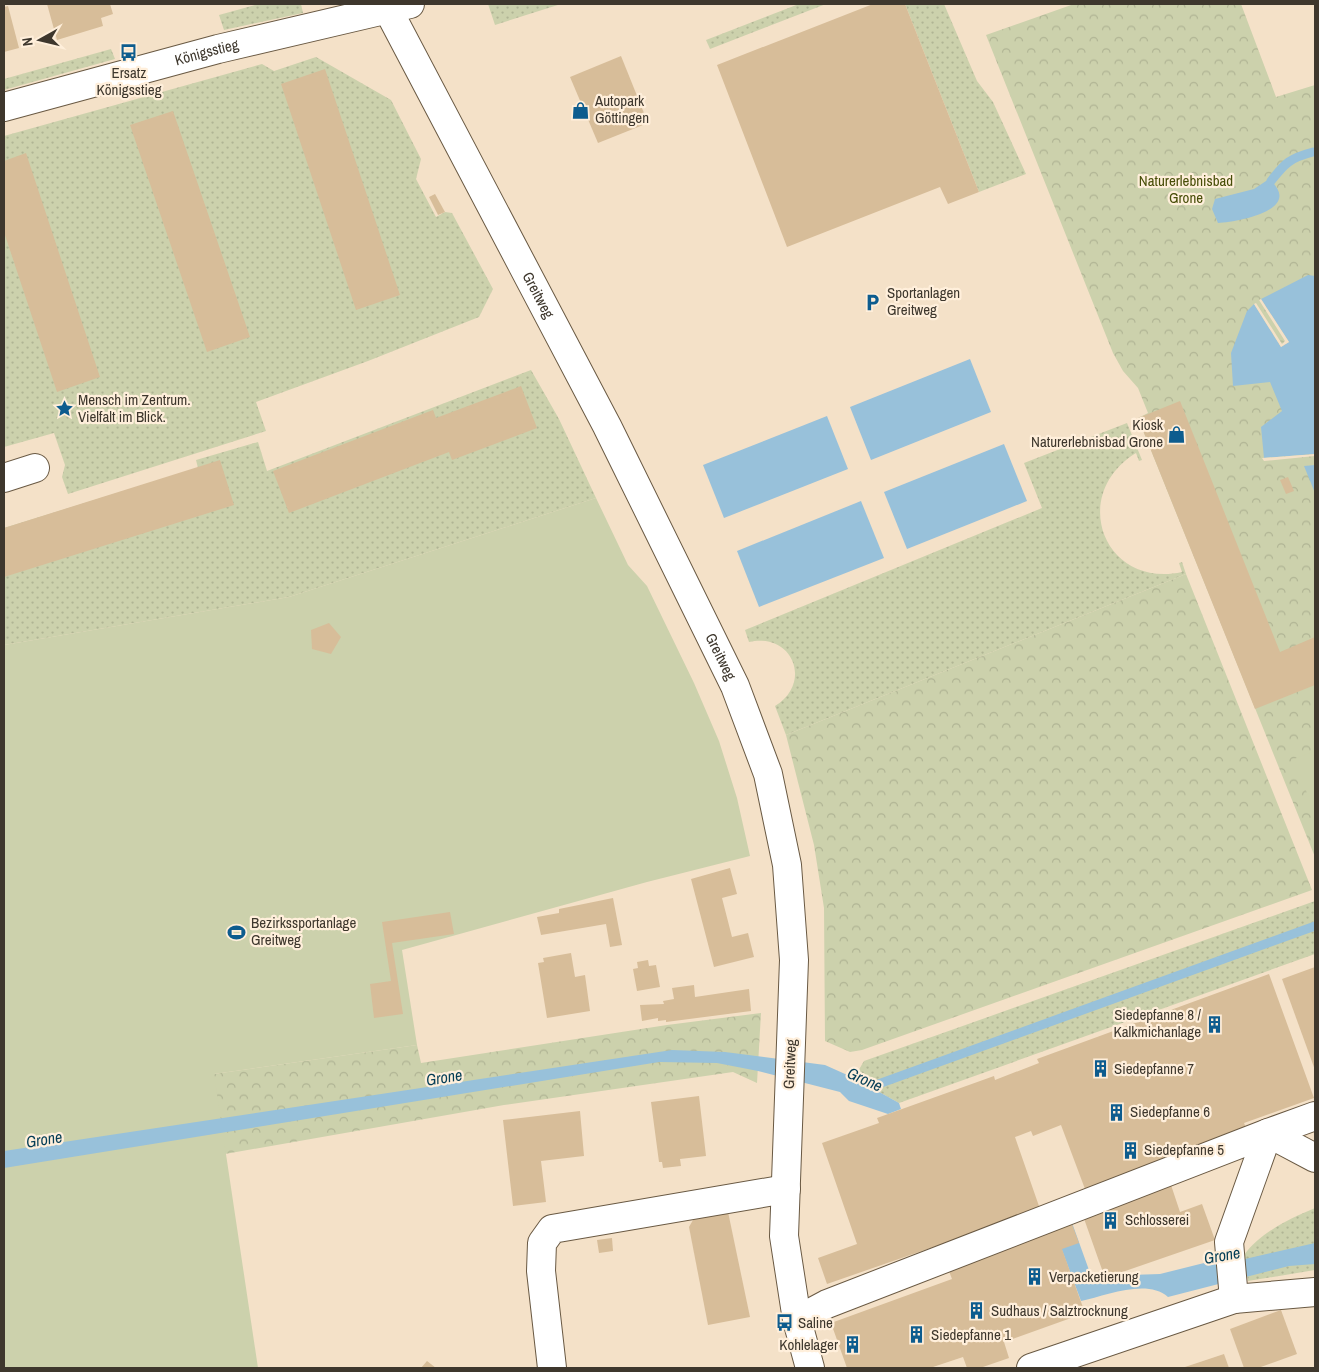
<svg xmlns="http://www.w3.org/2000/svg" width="1319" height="1372" font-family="'Archivo Narrow',sans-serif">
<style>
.grass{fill:url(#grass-dots)}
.park{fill:url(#park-crowns)}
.pitch{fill:#ccd1ac}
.water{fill:#98c1da}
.pier{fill:#f4e1c8}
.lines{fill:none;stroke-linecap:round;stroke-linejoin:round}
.stream{stroke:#98c1da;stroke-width:9}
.building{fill:#d7bd99}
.minor-casing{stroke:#695943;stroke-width:30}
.minor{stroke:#fff;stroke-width:28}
.labels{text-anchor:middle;stroke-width:4.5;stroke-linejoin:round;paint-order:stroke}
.street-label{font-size:15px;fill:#3e372d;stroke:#ffefdb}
.poi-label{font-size:15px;fill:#3e372d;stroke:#ffefdb;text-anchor:start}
.park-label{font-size:15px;fill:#474d07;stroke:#ffefdb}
.water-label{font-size:16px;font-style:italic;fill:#043d56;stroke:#ffefdb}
</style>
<defs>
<pattern id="grass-dots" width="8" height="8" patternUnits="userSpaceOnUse" patternTransform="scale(1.25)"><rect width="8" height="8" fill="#ccd1ac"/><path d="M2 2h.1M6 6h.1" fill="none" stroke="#b0b494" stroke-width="1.8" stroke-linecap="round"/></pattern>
<pattern id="park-crowns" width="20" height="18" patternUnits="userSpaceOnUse" patternTransform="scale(1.25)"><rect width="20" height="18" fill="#ccd1ac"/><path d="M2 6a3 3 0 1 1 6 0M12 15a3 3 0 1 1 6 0" fill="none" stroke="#b0b494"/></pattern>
</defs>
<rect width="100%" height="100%" fill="#f4e1c8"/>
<g class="grass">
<polygon points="259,4 301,4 303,13 224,30 219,15"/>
<polygon points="488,4 561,4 495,25"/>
<polygon points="799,4 826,4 710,49 706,40"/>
<polygon points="905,4 944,4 977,81 993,102 1026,174 979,192"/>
<polygon points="111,49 115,59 4,90 4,79"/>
<polygon points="316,57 391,100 421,159 416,179 436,217 445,212 452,213 493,289 479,317 368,361 256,402 266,431 68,494 62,477 65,465 54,433 4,447 4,136 262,64 274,71"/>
<polygon points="531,370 559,419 596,498 289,597 4,645 4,528 198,468 196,460 258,442 267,471"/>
<path d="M1127,423L1142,460L1139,461L1136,453C1068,495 1104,589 1182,572L1179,563L1182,562L1186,574L786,735L775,706C813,683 793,632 749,642L745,630L1042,508L1024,463Z"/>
<polygon points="1315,901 1315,954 899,1103 854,1078 864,1061"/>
<path d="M1315,1208V1270L1248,1281L1244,1255C1261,1232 1289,1219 1315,1208Z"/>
</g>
<g class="park">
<polygon points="1074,4 1241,4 1276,97 1315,85 1315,857 1138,418 1148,413 1138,388 1123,371 1113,353 986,35"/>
<polygon points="1186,574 1312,890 862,1050 850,1052 825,1041 824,908 814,845 786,735"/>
<polygon points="761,1013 757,1083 733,1072 504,1105 225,1154 4,1104 417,1045 421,1063 667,1025"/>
</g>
<g class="pitch">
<polygon points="596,498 628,565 647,586 694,683 719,741 737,798 750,856 647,882 402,950 417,1045 214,1074 258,1368 4,1368 4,645 289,597"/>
<polygon points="1315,751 1315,814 1294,759"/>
</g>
<g class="water">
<path d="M1269,179C1305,210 1238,222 1218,223L1212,209L1215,199L1254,189Z"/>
<polygon points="1308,275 1315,276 1315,454 1264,458 1261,427 1282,411 1270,382 1233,386 1231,353 1247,311 1254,304 1281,347 1289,342 1261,299"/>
<polygon points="970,359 991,412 871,460 850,407"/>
<polygon points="827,416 848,469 724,518 703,465"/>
<polygon points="1004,444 1027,501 907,549 884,492"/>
<polygon points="1315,465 1315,493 1304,466"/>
<polygon points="861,501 884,558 759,607 737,551"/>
<polygon points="672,1050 725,1052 825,1065 854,1078 899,1103 901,1109 888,1114 849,1101 840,1092 758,1071 717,1063 659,1062 4,1168 4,1151"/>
<path d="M1071,1220L1094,1284L1130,1275L1160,1274L1216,1260L1245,1259L1315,1243V1264L1289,1266L1168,1297C1147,1278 1105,1296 1081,1301L1054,1229Z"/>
</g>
<g class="pier">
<polygon points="1261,299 1289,342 1281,347 1254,304 1256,303 1282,344 1285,341 1259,300"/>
<polygon points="1315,454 1315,456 1264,461 1262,458"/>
</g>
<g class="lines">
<g class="stream">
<path d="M1271,181C1285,163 1290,158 1313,152"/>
<polyline points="859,1091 1315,926"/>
</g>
</g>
<g class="building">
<polygon points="47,4 110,4 113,14 101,18 103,26 57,40"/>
<polygon points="873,4 905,4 979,192 948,204 940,187 787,247 717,65"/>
<polygon points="8,6 19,48 4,52 4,7"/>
<polygon points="621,56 648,123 598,143 570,77"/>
<polygon points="325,69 400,295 356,310 281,84"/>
<polygon points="173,111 250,337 207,352 130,125"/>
<polygon points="26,153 100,377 57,392 4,232 4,161"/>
<polygon points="435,194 445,212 438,215 429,197"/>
<polygon points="521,386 537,428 452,460 449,452 289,513 273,471 433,410 436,418"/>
<polygon points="1180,401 1280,652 1315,637 1315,685 1255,709 1138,418"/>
<polygon points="220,460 234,505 4,577 4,528"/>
<polygon points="1288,477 1294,491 1286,494 1280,480"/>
<polygon points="329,623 341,637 331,654 312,649 311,630"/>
<polygon points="730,868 737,894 722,898 732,937 748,933 754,957 714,967 691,879"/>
<polygon points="613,898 622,945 610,947 606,924 541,935 537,917 559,913 559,909"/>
<polygon points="450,912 454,934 392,943 403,1014 374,1018 370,984 391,981 382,922"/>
<polygon points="571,953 575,977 585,975 590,1011 547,1018 538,963 544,962 543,958"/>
<polygon points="648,960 649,966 656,965 660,987 637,991 633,969 638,968 637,962"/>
<polygon points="1315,967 1315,1070 1282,979"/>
<polygon points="1269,974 1314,1098 1244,1123 1247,1130 1085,1189 1061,1125 1033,1136 1031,1131 1015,1137 1040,1209 951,1241 959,1264 1072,1224 1079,1243 1062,1249 1085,1313 1004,1342 1009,1358 980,1368 967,1368 963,1357 930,1368 847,1368 831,1323 952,1279 939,1245 827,1284 818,1258 857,1244 822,1143 879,1123 877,1118 994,1076 995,1080 1039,1063 1037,1059"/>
<polygon points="694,985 695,997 749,989 751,1011 666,1022 666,1020 658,1021 658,1018 642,1021 640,1005 664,1004 663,1001 674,999 672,988"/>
<polygon points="699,1096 706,1156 680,1159 681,1166 663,1168 662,1162 659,1162 651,1102"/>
<polygon points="580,1111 584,1156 541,1161 546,1202 513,1206 503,1120"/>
<polygon points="1170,1182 1180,1212 1202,1204 1215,1240 1105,1278 1082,1213"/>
<polygon points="727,1207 750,1317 708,1325 689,1227 697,1213"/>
<polygon points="612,1238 613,1251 599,1253 597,1240"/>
<polygon points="1281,1310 1297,1354 1258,1368 1244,1368 1230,1329"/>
<polygon points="1224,1354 1229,1368 1182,1368"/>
<polygon points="427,1361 436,1368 421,1368"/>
</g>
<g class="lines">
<defs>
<g id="minor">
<path id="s1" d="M385,4L607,426L735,686L768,774L787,865L794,960L784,1236L797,1320L810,1368"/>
<path id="s2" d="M4,107L218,49L410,4"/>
<polyline points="4,478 35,468"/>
<polyline points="1234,1299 1229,1242 1268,1133 1315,1116"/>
<polyline points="797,1320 827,1304 1268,1133 1315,1158"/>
<polyline points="552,1368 541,1271 542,1243 552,1229 786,1189"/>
<polyline points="1031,1368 1234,1299 1315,1292"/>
</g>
</defs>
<use href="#minor" class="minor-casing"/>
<use href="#minor" class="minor"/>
</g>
<defs>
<symbol id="bus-bare" viewBox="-9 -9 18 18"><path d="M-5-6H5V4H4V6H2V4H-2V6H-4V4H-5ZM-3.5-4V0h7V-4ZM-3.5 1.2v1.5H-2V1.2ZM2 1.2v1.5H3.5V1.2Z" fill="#0d5c8e" stroke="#ffefdb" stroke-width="2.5" paint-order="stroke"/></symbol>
<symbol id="shop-bare" viewBox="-9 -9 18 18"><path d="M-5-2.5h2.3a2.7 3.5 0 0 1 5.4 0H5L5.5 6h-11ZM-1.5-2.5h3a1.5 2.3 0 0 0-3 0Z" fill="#0d5c8e" stroke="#ffefdb" stroke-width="2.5" paint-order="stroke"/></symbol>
<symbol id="parking-bare" viewBox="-9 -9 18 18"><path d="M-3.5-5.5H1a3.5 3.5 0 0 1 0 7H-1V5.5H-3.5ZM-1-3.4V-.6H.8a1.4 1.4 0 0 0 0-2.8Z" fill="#0d5c8e" stroke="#ffefdb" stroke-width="2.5" paint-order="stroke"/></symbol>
<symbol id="sight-bare" viewBox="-9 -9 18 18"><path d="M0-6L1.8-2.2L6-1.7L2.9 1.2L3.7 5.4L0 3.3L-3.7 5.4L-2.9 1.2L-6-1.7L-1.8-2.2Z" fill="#0d5c8e" stroke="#ffefdb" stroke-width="2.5" paint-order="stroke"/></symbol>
<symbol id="stadium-bare" viewBox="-9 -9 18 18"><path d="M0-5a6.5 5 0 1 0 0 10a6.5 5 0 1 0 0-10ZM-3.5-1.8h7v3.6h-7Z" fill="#0d5c8e" stroke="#ffefdb" stroke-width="2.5" paint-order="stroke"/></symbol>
<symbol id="building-bare" viewBox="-9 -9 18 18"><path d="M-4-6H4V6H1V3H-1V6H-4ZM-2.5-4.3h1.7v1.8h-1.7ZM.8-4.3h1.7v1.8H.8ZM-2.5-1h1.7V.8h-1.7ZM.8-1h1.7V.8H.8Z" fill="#0d5c8e" stroke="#ffefdb" stroke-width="2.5" paint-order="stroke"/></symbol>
</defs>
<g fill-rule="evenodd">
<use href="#bus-bare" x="116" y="40" width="25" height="25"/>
<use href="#shop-bare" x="568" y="98" width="25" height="25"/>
<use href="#parking-bare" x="860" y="290" width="25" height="25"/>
<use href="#sight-bare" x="52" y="396" width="25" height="25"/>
<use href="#shop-bare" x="1164" y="422" width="25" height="25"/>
<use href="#stadium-bare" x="224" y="920" width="25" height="25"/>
<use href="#building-bare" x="1202" y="1012" width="25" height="25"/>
<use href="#building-bare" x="1088" y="1056" width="25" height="25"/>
<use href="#building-bare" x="1104" y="1100" width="25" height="25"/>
<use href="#building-bare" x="1118" y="1138" width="25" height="25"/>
<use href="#building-bare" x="1098" y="1208" width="25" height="25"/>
<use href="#building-bare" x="1022" y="1264" width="25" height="25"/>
<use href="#building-bare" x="964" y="1298" width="25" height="25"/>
<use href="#bus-bare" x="772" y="1310" width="25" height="25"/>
<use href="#building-bare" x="904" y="1322" width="25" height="25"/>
<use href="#building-bare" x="840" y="1332" width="25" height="25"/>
</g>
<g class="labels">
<g class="street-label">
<text dy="5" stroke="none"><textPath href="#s2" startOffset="210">Königsstieg</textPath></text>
<text dy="5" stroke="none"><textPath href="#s1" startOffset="329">Greitweg</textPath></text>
<text dy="5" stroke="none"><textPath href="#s1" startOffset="734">Greitweg</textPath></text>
<text transform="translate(790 1064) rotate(-87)" y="5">Greitweg</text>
</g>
<g class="poi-label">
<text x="129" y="78" text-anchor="middle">Ersatz<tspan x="129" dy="17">Königsstieg</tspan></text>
<text x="595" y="106">Autopark<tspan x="595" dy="17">Göttingen</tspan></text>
<text x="887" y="298">Sportanlagen<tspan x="887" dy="17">Greitweg</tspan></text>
<text x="78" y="405">Mensch im Zentrum.<tspan x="78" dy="17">Vielfalt im Blick.</tspan></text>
<text x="1163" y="430" text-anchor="end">Kiosk<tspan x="1163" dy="17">Naturerlebnisbad Grone</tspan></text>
<text x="251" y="928">Bezirkssportanlage<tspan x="251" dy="17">Greitweg</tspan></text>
<text x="1201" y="1020" text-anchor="end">Siedepfanne 8 /<tspan x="1201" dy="17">Kalkmichanlage</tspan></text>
<text x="1114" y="1074">Siedepfanne 7</text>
<text x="1130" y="1117">Siedepfanne 6</text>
<text x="1144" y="1155">Siedepfanne 5</text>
<text x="1125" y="1225">Schlosserei</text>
<text x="1049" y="1282">Verpacketierung</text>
<text x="991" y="1316">Sudhaus / Salztrocknung</text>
<text x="798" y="1328">Saline</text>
<text x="931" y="1340">Siedepfanne 1</text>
<text x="838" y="1350" text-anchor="end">Kohlelager</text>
</g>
<g class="park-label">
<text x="1186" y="186">Naturerlebnisbad<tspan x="1186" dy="17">Grone</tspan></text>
</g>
<g class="water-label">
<text transform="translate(444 1077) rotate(-9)" y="6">Grone</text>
<text transform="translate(865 1079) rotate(24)" y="6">Grone</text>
<text transform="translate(44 1139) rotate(-9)" y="6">Grone</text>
<text transform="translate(1222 1255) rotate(-10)" y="6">Grone</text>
</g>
</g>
<rect width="1319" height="1372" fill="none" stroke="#3e372d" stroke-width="10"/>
<g transform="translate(40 40) rotate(262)" stroke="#ffefdb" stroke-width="4" paint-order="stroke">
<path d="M0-4L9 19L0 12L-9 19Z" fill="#3e372d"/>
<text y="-8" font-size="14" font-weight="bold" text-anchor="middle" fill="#3e372d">N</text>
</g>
</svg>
